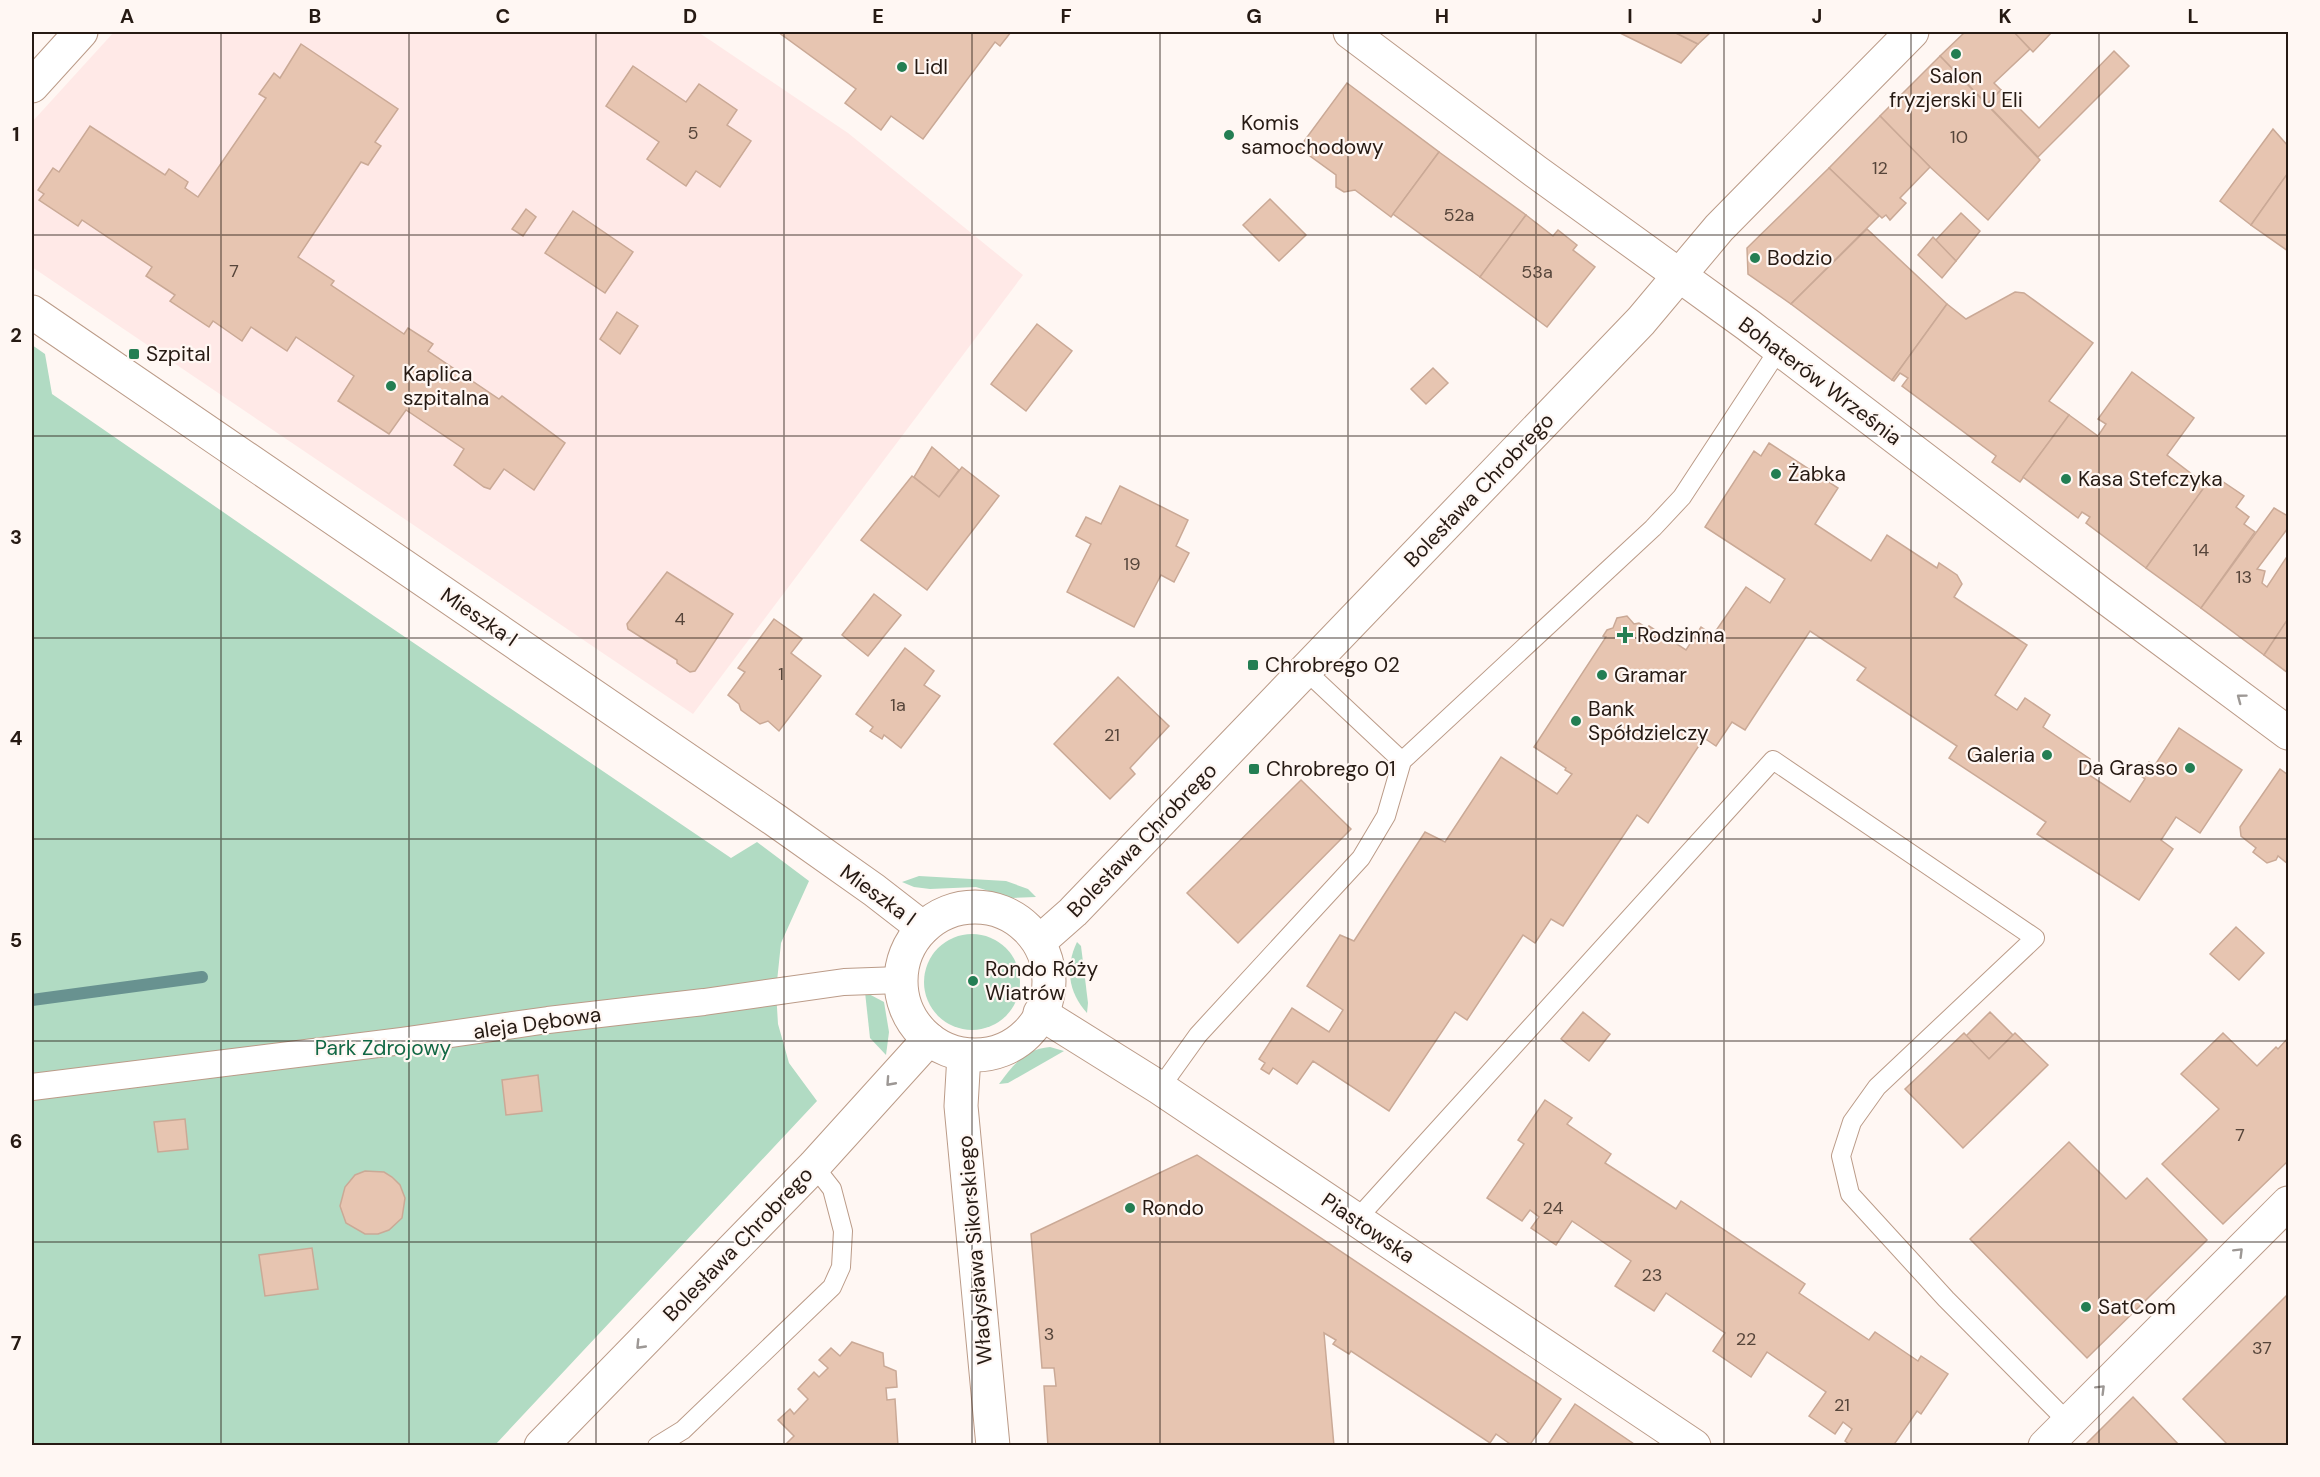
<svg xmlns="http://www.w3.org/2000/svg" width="2320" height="1477" font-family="'DM Sans',sans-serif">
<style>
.medical{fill:#ffe9e7}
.green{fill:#b1dbc3}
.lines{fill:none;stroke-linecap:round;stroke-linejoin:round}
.stream{stroke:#689290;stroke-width:12}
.building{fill:#e7c5b1;stroke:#caa996;stroke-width:1.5}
.service-casing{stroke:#bb9b88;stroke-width:20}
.pedestrian-casing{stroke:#bb9b88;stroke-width:28}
.minor-casing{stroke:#bb9b88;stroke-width:35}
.service{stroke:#fff;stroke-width:18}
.pedestrian{stroke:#fff;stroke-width:26}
.minor{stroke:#fff;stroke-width:33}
.oneway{stroke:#9d9895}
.grid{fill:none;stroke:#261a13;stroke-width:1.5;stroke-opacity:0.55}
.poi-dot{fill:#247e53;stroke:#fff7f3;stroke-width:2}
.labels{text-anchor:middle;stroke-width:4.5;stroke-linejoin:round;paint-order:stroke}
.number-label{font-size:18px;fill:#56453a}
.poi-label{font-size:21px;fill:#261a13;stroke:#fff7f3;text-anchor:start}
.street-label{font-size:21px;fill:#261a13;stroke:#fff7f3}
.park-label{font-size:21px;fill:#126845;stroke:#fff7f3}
.neatline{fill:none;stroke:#261a13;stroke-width:2}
.grid-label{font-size:20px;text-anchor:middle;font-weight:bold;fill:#261a13}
</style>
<rect width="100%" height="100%" fill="#fff7f3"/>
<polygon class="medical" points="114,32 698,32 848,133 1023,275 693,714 32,267 32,122"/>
<g class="green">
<polygon points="32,345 45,354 52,394 374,616 731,858 757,842 809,881 781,943 776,991 778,1024 789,1063 817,1101 495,1445 32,1445"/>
<polygon points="919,876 1006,881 1028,889 1036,897 1011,898 976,887 930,889 914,887 902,882"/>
<circle cx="972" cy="982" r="48"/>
<path d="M1077,942L1081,946L1088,1003L1087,1013C1068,992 1065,967 1077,942Z"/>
<polygon points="865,992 884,1002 889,1032 886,1055 870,1038"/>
<path d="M1050,1047L1064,1051L1008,1083L999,1084C1013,1065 1025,1049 1050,1047Z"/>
</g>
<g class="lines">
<polyline class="stream" points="32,1000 202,977"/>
</g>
<g class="building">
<polygon points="778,32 1011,32 1000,46 995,42 923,139 891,116 881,130 845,103 856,89"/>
<polygon points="1618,32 1674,32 1698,44 1681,63"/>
<polygon points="1674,32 1711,32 1698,44"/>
<polygon points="1965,32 2014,32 2030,49 1994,83 2001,90 1987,104 1940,56"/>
<polygon points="2014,32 2052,32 2033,52"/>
<polygon points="301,44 398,109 375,142 381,146 368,165 361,162 298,257 334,281 331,285 404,334 408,328 433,344 428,351 499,399 502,396 565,443 534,490 504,469 490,489 484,487 454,465 464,449 406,410 389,434 338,401 354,376 296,337 287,351 251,327 242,341 213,321 209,327 170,301 175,295 146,276 152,267 82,220 78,226 39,200 44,194 38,190 53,168 59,172 90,126 165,175 169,169 188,182 185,188 198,197 266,98 259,94 274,73 280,78"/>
<polygon points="2114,51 2129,66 2038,157 1987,104 2001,90 2039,128"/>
<polygon points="1940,56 2040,160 1988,220 1930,167 1880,116"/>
<polygon points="633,66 686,102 699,84 737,110 727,125 751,141 720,187 696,171 686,186 647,159 659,142 606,106"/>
<polygon points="1347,83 1439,152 1391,217 1355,190 1344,192 1336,187 1336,175 1299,148"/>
<polygon points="1880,116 1930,167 1900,198 1906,203 1890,220 1886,215 1882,218 1829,168"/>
<polygon points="2273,129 2288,146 2288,173 2251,225 2220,201"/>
<polygon points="1439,152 1526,215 1480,277 1393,214"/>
<polygon points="1829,168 1879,216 1791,304 1748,274 1747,248"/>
<polygon points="2288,173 2288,251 2251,225"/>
<polygon points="1270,199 1306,235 1279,261 1243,225"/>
<polygon points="526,209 536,217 523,236 512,229"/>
<polygon points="573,211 633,252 605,293 545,253"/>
<polygon points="1961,213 1980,231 1956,261 1935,241"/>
<polygon points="1526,215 1553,236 1558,230 1577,245 1573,250 1595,267 1547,327 1480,277"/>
<polygon points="1867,229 1947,304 1892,380 1791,304"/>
<polygon points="1933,237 1956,261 1942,278 1918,255"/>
<polygon points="2015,292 2024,293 2093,343 2049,401 2069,415 2020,482 1992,462 1996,456 1902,386 1908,378 1900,373 1894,381 1892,380 1947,304 1966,319"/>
<polygon points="617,312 638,326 620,354 600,339"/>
<polygon points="1037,324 1072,351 1026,411 991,384"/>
<polygon points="1433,368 1448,383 1426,404 1411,389"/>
<polygon points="2132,372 2194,418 2167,455 2206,485 2146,568 2086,523 2090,517 2082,512 2078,518 2023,477 2069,415 2098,436 2106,424 2098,419"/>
<polygon points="1769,443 1838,488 1815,524 1871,561 1887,535 1937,568 1939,563 1957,575 1962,584 1954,597 2027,645 1995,695 2017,710 2025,698 2050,715 2043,727 2090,759 2083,771 2130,802 2145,779 2141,776 2149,762 2155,765 2179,728 2242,770 2200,833 2176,817 2161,840 2173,849 2139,900 2037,834 2046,822 1949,758 1957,746 1857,680 1866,668 1810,631 1745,730 1732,722 1716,746 1704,738 1648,823 1637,815 1563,926 1551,919 1535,943 1523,935 1467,1020 1455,1012 1389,1111 1313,1061 1297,1084 1273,1068 1269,1074 1261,1069 1265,1063 1259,1059 1292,1008 1329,1032 1343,1010 1307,986 1340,935 1354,941 1425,832 1445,842 1501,757 1557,794 1572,774 1565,770 1566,768 1534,747 1606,637 1603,636 1607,630 1613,628 1617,618 1627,616 1634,624 1639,623 1647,628 1649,626 1686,650 1701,627 1713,635 1746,587 1770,603 1785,579 1705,527 1754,451 1761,456"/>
<polygon points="932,447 959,470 939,497 914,477"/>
<polygon points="962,467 999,496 927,590 861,540 912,476 939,497"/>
<polygon points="2213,475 2244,496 2236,507 2249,517 2244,524 2255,532 2201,608 2146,568"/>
<polygon points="1120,486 1188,520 1176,546 1189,553 1174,582 1161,575 1134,627 1067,592 1091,544 1076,536 1086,517 1101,524"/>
<polygon points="2274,508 2288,516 2288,528 2257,569 2265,571 2262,583 2267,587 2288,555 2288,619 2264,655 2201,608"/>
<polygon points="667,572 733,614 695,671 690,672 677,663 677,660 628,629 627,624"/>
<polygon points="874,594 901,615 868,656 842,635"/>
<polygon points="774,619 802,639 791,653 821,676 779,731 768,721 760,724 741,710 739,704 728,695 745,672 738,668"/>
<polygon points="2288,619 2288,673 2264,655"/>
<polygon points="905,648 934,671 924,685 940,696 901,748 884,735 882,739 870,731 873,727 856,714"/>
<polygon points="1118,677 1169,726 1130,768 1135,774 1110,799 1054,744"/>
<polygon points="2280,769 2288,775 2288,864 2278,856 2276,860 2267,863 2253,852 2256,848 2241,836 2240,827"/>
<polygon points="1301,780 1351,829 1238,943 1187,893"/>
<polygon points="2236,927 2264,953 2239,980 2210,954"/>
<polygon points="1583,1012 1610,1034 1589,1061 1561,1039"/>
<polygon points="1990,1012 2013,1035 1989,1059 1966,1036"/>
<polygon points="1964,1033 1989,1059 2015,1033 2048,1065 1963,1148 1905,1089"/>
<polygon points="2223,1033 2257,1066 2276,1047 2278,1049 2288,1038 2288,1161 2223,1224 2162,1164 2219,1109 2181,1074"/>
<polygon points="538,1075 542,1111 506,1115 502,1080"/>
<polygon points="1545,1100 1572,1118 1567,1124 1611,1154 1605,1163 1676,1209 1681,1201 1805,1284 1799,1293 1869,1340 1875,1332 1918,1361 1921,1356 1948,1374 1921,1414 1917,1411 1893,1446 1852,1446 1845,1441 1852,1429 1843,1422 1835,1434 1809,1416 1826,1392 1767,1352 1751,1377 1713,1351 1725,1333 1666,1293 1654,1311 1615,1286 1631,1261 1572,1221 1556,1245 1531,1228 1539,1217 1530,1210 1522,1221 1487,1198 1524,1144 1518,1140"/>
<polygon points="185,1119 188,1149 158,1152 154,1122"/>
<polygon points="2069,1142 2126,1199 2147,1178 2207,1240 2087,1358 1970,1239"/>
<polygon points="1197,1155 1561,1399 1529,1446 1513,1446 1496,1434 1490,1443 1351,1351 1349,1354 1333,1344 1336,1340 1324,1333 1334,1446 1048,1446 1044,1386 1056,1386 1054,1368 1042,1368 1031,1234"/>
<polygon points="365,1171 384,1172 392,1177 400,1185 405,1198 402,1218 389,1230 378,1234 365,1234 346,1223 340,1206 345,1187 355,1175"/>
<polygon points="312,1248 318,1289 265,1296 259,1255"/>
<polygon points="2287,1295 2288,1446 2229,1446 2183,1399"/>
<polygon points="852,1342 883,1353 884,1366 896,1371 897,1387 886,1388 887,1400 895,1399 898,1446 784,1446 794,1436 778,1420 790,1409 794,1414 808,1399 798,1389 814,1372 819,1377 828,1368 819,1360 831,1348 840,1356"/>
<polygon points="2133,1397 2180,1446 2084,1446"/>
<polygon points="1575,1404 1637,1446 1547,1446"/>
</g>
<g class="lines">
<defs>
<g id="service">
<polyline points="1305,670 1402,761"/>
<polyline points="1160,1088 1198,1035 1361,858 1386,816 1402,761 1653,528 1682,497 1779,349"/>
<polyline points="1356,1220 1773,760 2035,938 1877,1087 1852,1122 1841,1156 1850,1194 1946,1299 2068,1422"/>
<polyline points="657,1446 683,1430 832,1287 841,1267 843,1231 832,1189 814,1166"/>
</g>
<polyline id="pedestrian" points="32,1087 402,1041 548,1020 704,1002 844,982 900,980"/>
<g id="minor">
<polyline points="1350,32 1535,171 1748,325 2101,594 2288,733"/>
<polyline points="32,86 81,32"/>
<polyline points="32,312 775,820 874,890 923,928"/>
<circle cx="975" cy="981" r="74"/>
<polyline points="1039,942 1073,912 1641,321 1719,228 1912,32"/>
<polyline points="1040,1013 1160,1088 1694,1446"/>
<polyline points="964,1055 961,1106 993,1446"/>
<polyline points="541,1446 814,1166 929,1039"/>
<polyline points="2045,1446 2288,1203"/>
</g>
</defs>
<use href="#service" class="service-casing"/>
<use href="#pedestrian" class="pedestrian-casing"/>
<use href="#minor" class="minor-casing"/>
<use href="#service" class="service"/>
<use href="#pedestrian" class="pedestrian"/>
<use href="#minor" class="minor"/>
</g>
<defs><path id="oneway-chevron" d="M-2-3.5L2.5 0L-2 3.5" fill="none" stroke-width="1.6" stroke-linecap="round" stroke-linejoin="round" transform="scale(1.5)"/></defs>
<g class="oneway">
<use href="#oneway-chevron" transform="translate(2241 698) rotate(-143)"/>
<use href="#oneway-chevron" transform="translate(890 1082) rotate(132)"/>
<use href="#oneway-chevron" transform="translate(2239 1252) rotate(-45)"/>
<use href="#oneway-chevron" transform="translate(640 1345) rotate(134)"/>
<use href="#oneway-chevron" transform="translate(2101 1389) rotate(-45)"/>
</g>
<path class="grid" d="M221,32V1446M409,32V1446M596,32V1446M784,32V1446M972,32V1446M1160,32V1446M1348,32V1446M1536,32V1446M1724,32V1446M1911,32V1446M2099,32V1446M32,235H2288M32,436H2288M32,638H2288M32,839H2288M32,1041H2288M32,1242H2288"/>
<g class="poi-dot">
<circle cx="1956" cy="54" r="6"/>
<circle cx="902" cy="67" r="6"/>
<circle cx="1229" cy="135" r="6"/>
<circle cx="1755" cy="258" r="6"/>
<rect x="128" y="348" width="12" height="12" rx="3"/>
<circle cx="391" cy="386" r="6"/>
<circle cx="1776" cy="474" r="6"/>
<circle cx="2066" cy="479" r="6"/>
<path d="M1622 626h6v6h6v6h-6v6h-6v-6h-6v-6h6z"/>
<rect x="1247" y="659" width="12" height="12" rx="3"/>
<circle cx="1602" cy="675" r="6"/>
<circle cx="1576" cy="721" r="6"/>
<circle cx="2047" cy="755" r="6"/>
<circle cx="2190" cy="768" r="6"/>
<rect x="1248" y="763" width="12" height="12" rx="3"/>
<circle cx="973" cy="981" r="6"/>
<circle cx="1130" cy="1208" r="6"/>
<circle cx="2086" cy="1307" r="6"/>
</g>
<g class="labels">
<g class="number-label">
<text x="693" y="139">5</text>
<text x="1959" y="143">10</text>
<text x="1880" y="174">12</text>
<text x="1459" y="221">52a</text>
<text x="234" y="277">7</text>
<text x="1537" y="278">53a</text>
<text x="2201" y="556">14</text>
<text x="1132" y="570">19</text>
<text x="2244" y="583">13</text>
<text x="680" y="625">4</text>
<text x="781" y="680">1</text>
<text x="898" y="711">1a</text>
<text x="1112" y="741">21</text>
<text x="2240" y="1141">7</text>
<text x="1553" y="1214">24</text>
<text x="1652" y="1281">23</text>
<text x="1049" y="1340">3</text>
<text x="1746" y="1345">22</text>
<text x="2262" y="1354">37</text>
<text x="1842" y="1411">21</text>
</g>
<g class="poi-label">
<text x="914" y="74">Lidl</text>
<text x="1956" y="83" text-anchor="middle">Salon<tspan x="1956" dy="24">fryzjerski U Eli</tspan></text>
<text x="1241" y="130">Komis<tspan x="1241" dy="24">samochodowy</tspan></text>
<text x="1767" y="265">Bodzio</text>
<text x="146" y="361">Szpital</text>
<text x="403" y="381">Kaplica<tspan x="403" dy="24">szpitalna</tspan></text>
<text x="1788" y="481">Żabka</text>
<text x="2078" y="486">Kasa Stefczyka</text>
<text x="1637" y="642">Rodzinna</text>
<text x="1265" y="672">Chrobrego 02</text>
<text x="1614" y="682">Gramar</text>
<text x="1588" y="716">Bank<tspan x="1588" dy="24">Spółdzielczy</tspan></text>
<text x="2035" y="762" text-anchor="end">Galeria</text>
<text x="2178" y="775" text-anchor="end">Da Grasso</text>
<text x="1266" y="776">Chrobrego 01</text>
<text x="985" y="976">Rondo Róży<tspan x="985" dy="24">Wiatrów</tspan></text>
<text x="1142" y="1215">Rondo</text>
<text x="2098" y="1314">SatCom</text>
</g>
<g class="street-label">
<text transform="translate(1820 381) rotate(37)" y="7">Bohaterów Września</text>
<text transform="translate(1479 490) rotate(-46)" y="7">Bolesława Chrobrego</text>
<text transform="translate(479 617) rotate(34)" y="7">Mieszka I</text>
<text transform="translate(1142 840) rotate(-46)" y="7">Bolesława Chrobrego</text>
<text transform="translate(878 895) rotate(36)" y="7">Mieszka I</text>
<text transform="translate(537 1023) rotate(-8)" y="7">aleja Dębowa</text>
<text transform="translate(1368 1228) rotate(34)" y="7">Piastowska</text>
<text transform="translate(738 1244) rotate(-46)" y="7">Bolesława Chrobrego</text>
<text transform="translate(975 1250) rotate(-95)" y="7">Władysława Sikorskiego</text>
</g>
<g class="park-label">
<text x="383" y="1055">Park Zdrojowy</text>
</g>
</g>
<rect width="2320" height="1477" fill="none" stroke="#fff7f3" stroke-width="66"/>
<rect x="33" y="33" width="2254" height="1411" class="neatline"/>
<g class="grid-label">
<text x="127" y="23">A</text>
<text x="315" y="23">B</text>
<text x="503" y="23">C</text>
<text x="690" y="23">D</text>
<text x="878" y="23">E</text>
<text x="1066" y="23">F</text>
<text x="1254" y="23">G</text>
<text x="1442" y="23">H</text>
<text x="1630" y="23">I</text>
<text x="1817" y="23">J</text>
<text x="2005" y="23">K</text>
<text x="2193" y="23">L</text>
<text x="16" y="141">1</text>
<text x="16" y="342">2</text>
<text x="16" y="544">3</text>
<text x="16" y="745">4</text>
<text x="16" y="947">5</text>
<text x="16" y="1148">6</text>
<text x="16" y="1350">7</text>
</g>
</svg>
